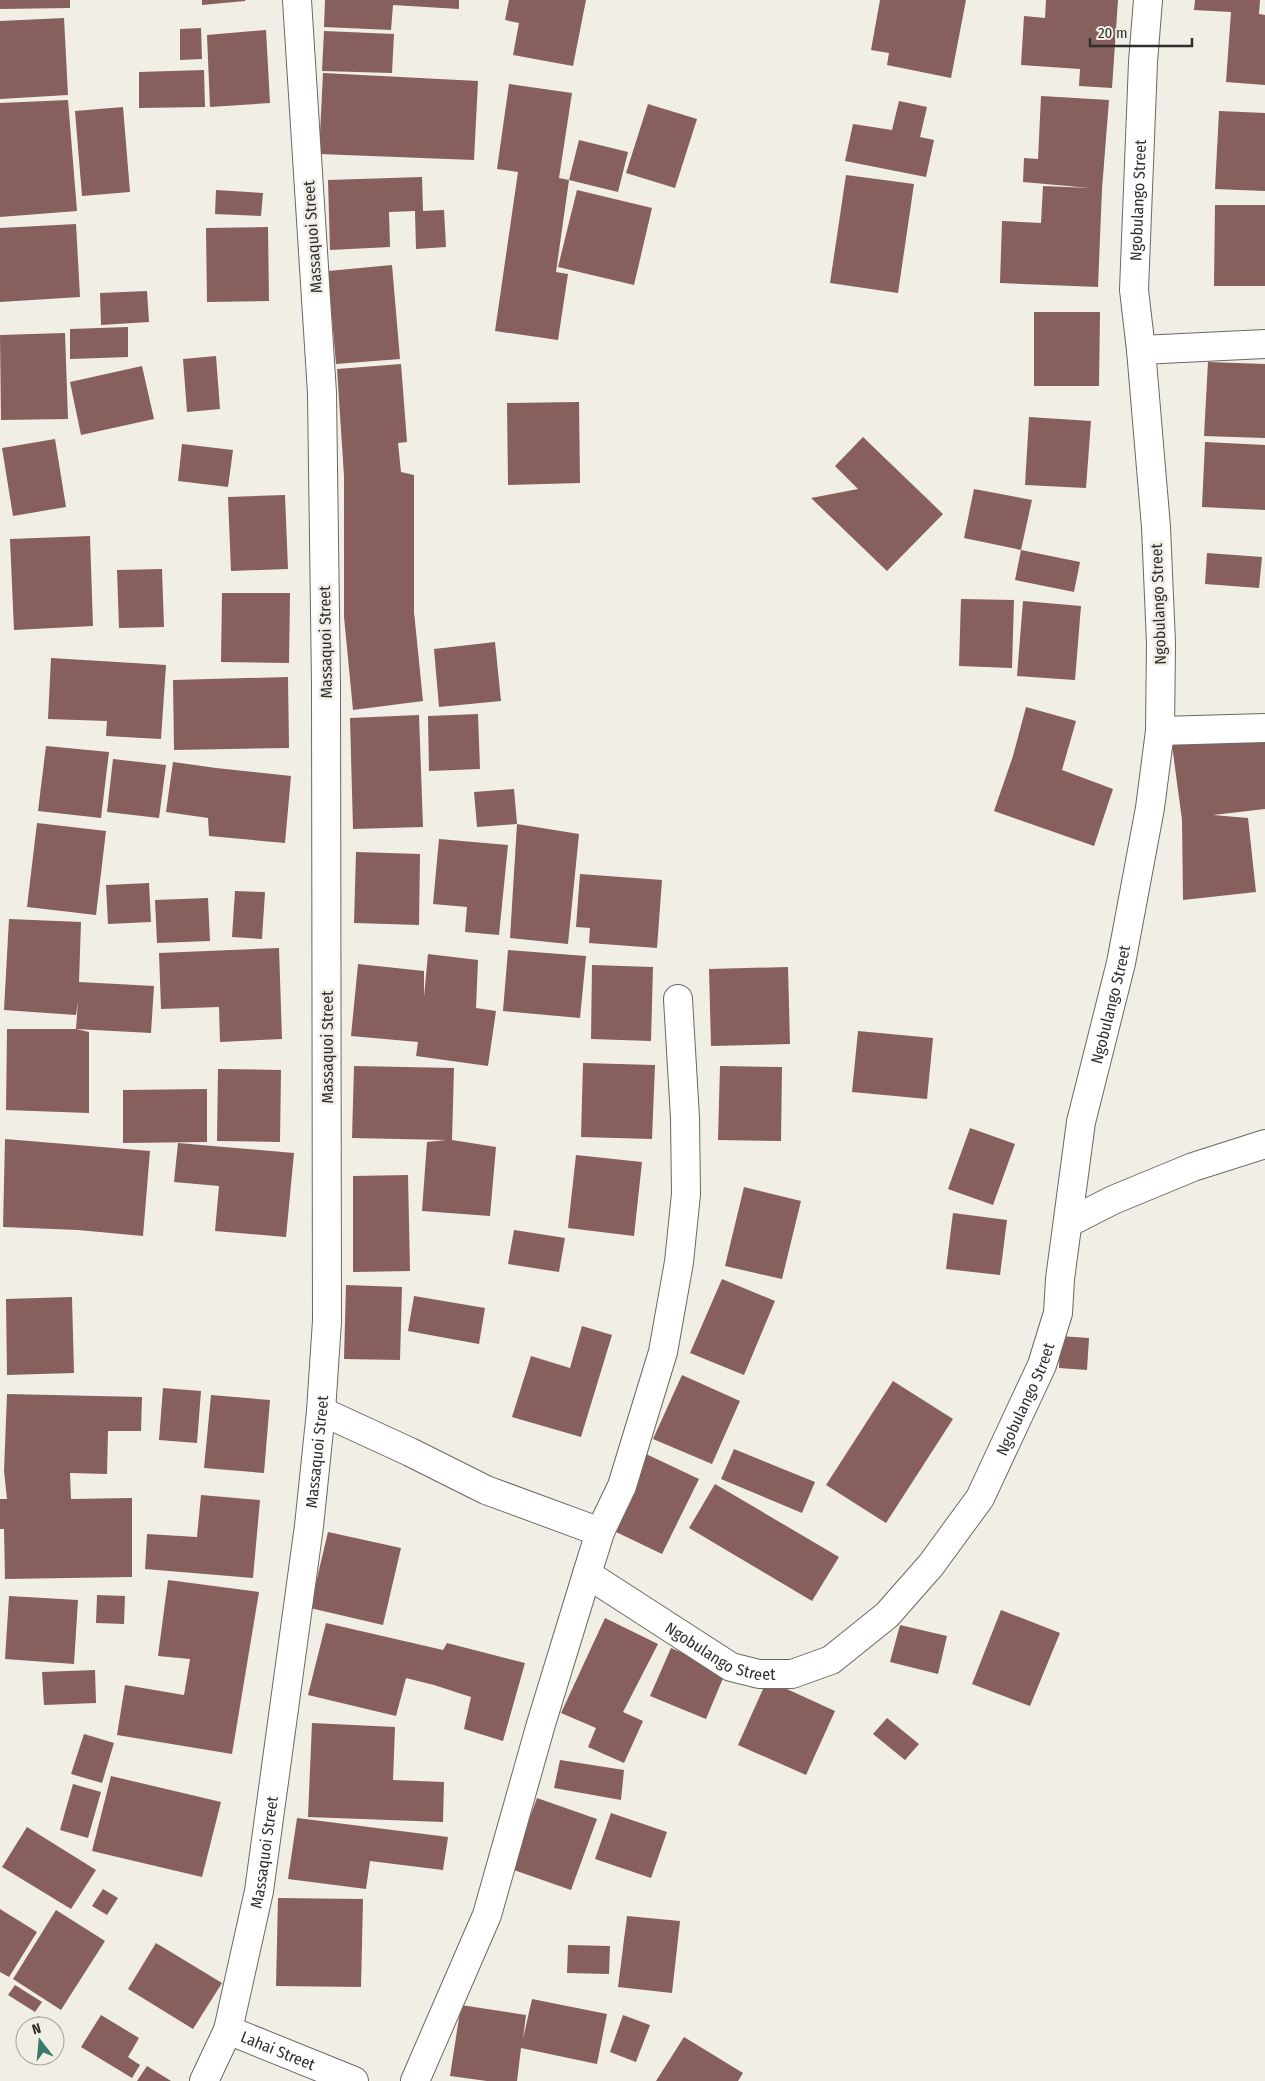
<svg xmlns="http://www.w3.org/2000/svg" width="1265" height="2081" font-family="'Fira Sans Condensed',sans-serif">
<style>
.building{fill:#875f5c}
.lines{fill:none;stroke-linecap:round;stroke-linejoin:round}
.minor-casing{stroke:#6b6861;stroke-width:30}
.minor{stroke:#fff;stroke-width:28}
.labels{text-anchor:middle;stroke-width:5;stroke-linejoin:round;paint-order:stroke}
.street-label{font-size:16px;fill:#302f2c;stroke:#f1eee6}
</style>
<rect width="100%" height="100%" fill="#f1eee6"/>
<g class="building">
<polygon points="0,0 70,0 70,8 0,9"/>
<polygon points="202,0 245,0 245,1 202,5"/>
<polygon points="325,0 459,0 459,9 393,5 391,30 324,27"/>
<polygon points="509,0 586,0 573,66 513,55 519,23 505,20"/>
<polygon points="880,0 966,0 951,78 887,65 889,53 871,50"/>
<polygon points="1046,0 1118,0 1112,88 1079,86 1080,69 1021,65 1024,16 1045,18"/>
<polygon points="1195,0 1260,0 1259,14 1265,15 1265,85 1226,82 1231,12 1194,10"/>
<polygon points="64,18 68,95 0,99 0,21"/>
<polygon points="201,28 202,59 180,60 180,29"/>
<polygon points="266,30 270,103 210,107 207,35"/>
<polygon points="324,31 394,34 392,73 322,71"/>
<polygon points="204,70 205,107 139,108 139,72"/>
<polygon points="323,73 478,81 474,160 319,154"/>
<polygon points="509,84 572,93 559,178 569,180 556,272 568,274 558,340 495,331 518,172 497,169"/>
<polygon points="1041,96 1109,100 1102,189 1098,287 1000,283 1002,221 1041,223 1043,186 1090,188 1023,182 1024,158 1038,159"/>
<polygon points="68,100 77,211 0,217 0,103"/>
<polygon points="899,101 927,107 920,137 934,140 926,177 845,161 853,124 892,130"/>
<polygon points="648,104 697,119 675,188 626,173"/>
<polygon points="123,107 130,192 82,196 75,111"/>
<polygon points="1219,111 1265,113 1265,191 1215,189"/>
<polygon points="579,140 628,152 618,192 569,180"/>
<polygon points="846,175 914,184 898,293 830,283"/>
<polygon points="422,177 423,211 444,210 446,247 416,249 415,211 389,212 390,247 330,250 328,180"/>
<polygon points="216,190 263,193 261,216 215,214"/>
<polygon points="577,190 652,208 634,285 558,267"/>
<polygon points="1215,205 1265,205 1265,286 1214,286"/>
<polygon points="76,224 80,297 0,302 0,228"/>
<polygon points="268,227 269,301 207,302 206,228"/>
<polygon points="392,265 400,359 336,364 328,271"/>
<polygon points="147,291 149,322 101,325 100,293"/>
<polygon points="1034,312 1100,312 1099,386 1034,386"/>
<polygon points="128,327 128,357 70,359 70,329"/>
<polygon points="65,333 68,419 1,420 0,335"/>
<polygon points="216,356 220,409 187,412 183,359"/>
<polygon points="1208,362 1265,364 1265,438 1204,436"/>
<polygon points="401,364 407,442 398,443 401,472 414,475 414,612 423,701 353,710 344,617 344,476 337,369"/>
<polygon points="142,366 154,419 81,435 70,382"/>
<polygon points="579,402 580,483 508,485 507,403"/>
<polygon points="1029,417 1091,421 1086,488 1025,485"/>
<polygon points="863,437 943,514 887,571 811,498 858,489 835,466"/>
<polygon points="55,439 66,507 13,516 2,448"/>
<polygon points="1205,442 1265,445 1265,510 1202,507"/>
<polygon points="182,444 233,450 228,487 178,481"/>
<polygon points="974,489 1032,500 1021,550 964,538"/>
<polygon points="285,495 288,569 231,571 228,497"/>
<polygon points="90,536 93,626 14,630 10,539"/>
<polygon points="1021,550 1080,562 1074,592 1015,580"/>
<polygon points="1207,553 1262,557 1259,588 1205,584"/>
<polygon points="162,569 164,627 119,628 117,570"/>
<polygon points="222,593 290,593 289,663 221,662"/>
<polygon points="961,599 1014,600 1012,668 959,666"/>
<polygon points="1023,601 1081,606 1075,680 1017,676"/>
<polygon points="495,642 501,701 439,707 434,649"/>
<polygon points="51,658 166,665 161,739 106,736 107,721 48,719"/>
<polygon points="288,677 289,748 174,750 173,680"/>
<polygon points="1026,707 1076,721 1062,770 1113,789 1094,846 994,811 1013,756"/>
<polygon points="478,714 480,769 429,771 428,716"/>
<polygon points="419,715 423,827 353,829 350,718"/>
<polygon points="1265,733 1265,809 1213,815 1248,818 1256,892 1183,900 1182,820 1172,745"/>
<polygon points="46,746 109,752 101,818 38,811"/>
<polygon points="113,759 166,765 159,818 107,812"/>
<polygon points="173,762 216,768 291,776 285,843 209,836 208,818 166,812"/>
<polygon points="514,789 517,824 477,827 474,792"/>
<polygon points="37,823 106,831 96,915 27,907"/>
<polygon points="517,824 579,834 568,944 510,938"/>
<polygon points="439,839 508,845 499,935 465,932 467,907 433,904"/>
<polygon points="356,852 420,854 419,925 354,923"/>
<polygon points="580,874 662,880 657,948 589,943 590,928 576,927"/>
<polygon points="149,883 151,922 108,924 106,885"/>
<polygon points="235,891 265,892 262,939 232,937"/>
<polygon points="208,898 210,941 157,943 155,900"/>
<polygon points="9,919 81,922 79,982 154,986 151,1033 76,1029 89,1032 89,1113 6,1110 7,1029 76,1029 78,1001 76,1015 4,1010"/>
<polygon points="279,948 282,1039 220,1042 219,1007 161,1009 159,953"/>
<polygon points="508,950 586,956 580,1018 503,1011"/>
<polygon points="428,954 478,960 476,1008 496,1011 488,1066 416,1056 418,1042 351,1036 358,964 424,971 424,997"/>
<polygon points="592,965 653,967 651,1041 591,1039"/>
<polygon points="788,967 790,1044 711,1046 709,969"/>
<polygon points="858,1031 933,1038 927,1099 852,1092"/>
<polygon points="583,1063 655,1065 652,1139 581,1137"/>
<polygon points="354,1066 454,1068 452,1140 496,1147 490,1216 422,1211 427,1142 446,1140 352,1138"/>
<polygon points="720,1066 782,1067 781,1141 718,1140"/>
<polygon points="218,1069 281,1070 280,1142 217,1141"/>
<polygon points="207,1089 207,1142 123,1143 123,1090"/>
<polygon points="970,1128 1015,1144 993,1205 948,1189"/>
<polygon points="5,1139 150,1151 143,1236 78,1230 3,1227"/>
<polygon points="178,1143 294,1153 286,1237 215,1231 219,1186 174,1182"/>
<polygon points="576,1155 642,1162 634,1236 568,1228"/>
<polygon points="408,1175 410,1271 353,1272 353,1176"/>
<polygon points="744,1187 801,1201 782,1279 725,1266"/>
<polygon points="953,1213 1007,1220 1000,1275 946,1269"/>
<polygon points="514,1230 565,1238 559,1272 508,1264"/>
<polygon points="722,1279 775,1301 744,1375 690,1353"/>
<polygon points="346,1285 402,1287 400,1360 344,1359"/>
<polygon points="414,1296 485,1308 479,1344 408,1331"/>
<polygon points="72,1297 74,1373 7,1375 6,1299"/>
<polygon points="582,1326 612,1335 581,1437 512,1417 531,1356 570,1368"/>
<polygon points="1060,1336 1089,1338 1087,1370 1059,1368"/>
<polygon points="682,1375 740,1401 712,1464 653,1439"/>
<polygon points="893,1381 953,1419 886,1523 826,1485"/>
<polygon points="163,1388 201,1391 197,1443 159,1440"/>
<polygon points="7,1394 142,1397 141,1431 108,1431 107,1474 70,1473 71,1499 132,1498 132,1577 5,1579 4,1529 0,1529 0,1499 7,1499 4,1471"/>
<polygon points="211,1395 270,1400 264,1473 204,1468"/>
<polygon points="734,1449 815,1482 802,1513 721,1479"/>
<polygon points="646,1454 699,1479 662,1554 616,1532 636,1491 630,1485"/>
<polygon points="715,1484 839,1557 812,1601 689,1528"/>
<polygon points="201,1495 260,1500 253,1578 145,1569 147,1534 197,1537"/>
<polygon points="328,1532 401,1548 383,1625 310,1608"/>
<polygon points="168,1580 259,1592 232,1754 117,1735 125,1685 184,1695 190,1659 158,1656"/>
<polygon points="97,1595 125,1596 124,1624 96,1623"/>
<polygon points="9,1596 78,1600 74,1664 5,1659"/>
<polygon points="1001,1610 1060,1633 1030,1706 972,1684"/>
<polygon points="605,1618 658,1644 623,1712 643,1721 624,1763 588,1747 596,1728 561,1713"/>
<polygon points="326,1623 443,1650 447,1643 525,1663 503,1741 464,1729 471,1697 434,1685 406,1678 396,1716 308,1695"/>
<polygon points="900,1625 947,1636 938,1674 890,1662"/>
<polygon points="671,1648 726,1671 706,1719 650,1696"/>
<polygon points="95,1670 96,1703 44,1705 42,1672"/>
<polygon points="767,1680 835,1711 806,1775 738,1745"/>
<polygon points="887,1718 919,1744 905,1760 873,1734"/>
<polygon points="312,1723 395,1727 393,1780 444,1782 443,1822 308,1817"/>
<polygon points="84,1734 114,1743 102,1783 71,1774"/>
<polygon points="560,1760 624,1770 621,1800 554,1788"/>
<polygon points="111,1776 221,1802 202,1877 92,1851"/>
<polygon points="73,1784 101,1792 88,1838 60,1830"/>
<polygon points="537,1798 597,1819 571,1890 511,1869"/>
<polygon points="611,1813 667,1832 651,1878 595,1859"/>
<polygon points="297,1818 448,1837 443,1870 370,1861 366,1889 288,1879"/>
<polygon points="27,1827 96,1870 71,1909 2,1867"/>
<polygon points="103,1889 118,1898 107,1915 92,1906"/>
<polygon points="278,1898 363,1899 361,1987 276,1986"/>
<polygon points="0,1909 37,1932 9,1977 0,1972"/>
<polygon points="56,1910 105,1941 61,2010 13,1979"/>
<polygon points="627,1916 680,1921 672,1993 618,1987"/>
<polygon points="156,1943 222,1983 193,2029 128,1989"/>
<polygon points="568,1945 610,1946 609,1974 567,1973"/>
<polygon points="15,1985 42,2002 35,2012 8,1995"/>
<polygon points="532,1999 607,2014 597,2064 521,2048 517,2081 487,2081 450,2076 461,2005 526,2015 523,2039"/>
<polygon points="101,2015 139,2038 128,2057 140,2065 132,2078 81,2047"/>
<polygon points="623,2015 650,2025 636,2062 610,2052"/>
<polygon points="38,2016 54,2026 32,2026"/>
<polygon points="684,2037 743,2073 738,2081 656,2081"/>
<polygon points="147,2066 171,2081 137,2081"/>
</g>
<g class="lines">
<defs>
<g id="minor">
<polyline points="1141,350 1265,344"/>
<polyline points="1160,731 1265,728"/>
<polyline points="1068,1223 1113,1200 1193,1167 1265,1144"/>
<polyline points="321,1411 410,1452 486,1490 600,1532"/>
<path id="s1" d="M587,1574L731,1667L759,1674H792L831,1660L887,1615L931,1565L980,1498L1042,1365L1058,1313L1060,1279L1081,1122L1121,963L1150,808L1160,731L1161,643L1156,527L1141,350L1134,290L1143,62L1148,0"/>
<path id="s2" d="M228,2030L354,2081"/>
<path id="s3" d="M204,2081L228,2030L259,1891L309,1526L321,1411L327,1321L326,685L322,393L297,0"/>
<polyline points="415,2081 487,1915 541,1724 587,1574 600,1532 622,1486 663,1352 679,1262 686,1194 685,1118 678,999"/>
</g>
</defs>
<use href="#minor" class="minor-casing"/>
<use href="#minor" class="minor"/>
</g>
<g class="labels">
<g class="street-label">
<text dy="6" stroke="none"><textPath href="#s1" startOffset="1821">Ngobulango Street</textPath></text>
<text transform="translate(312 237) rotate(-94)" y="6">Massaquoi Street</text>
<text transform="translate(1158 604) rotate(-92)" y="6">Ngobulango Street</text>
<text transform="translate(325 642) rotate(-91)" y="6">Massaquoi Street</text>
<text dy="6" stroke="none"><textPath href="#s1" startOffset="1011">Ngobulango Street</textPath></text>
<text transform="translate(327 1047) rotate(-90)" y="6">Massaquoi Street</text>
<text dy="6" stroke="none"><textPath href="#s1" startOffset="605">Ngobulango Street</textPath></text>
<text dy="6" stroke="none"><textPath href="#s3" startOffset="642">Massaquoi Street</textPath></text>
<text dy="6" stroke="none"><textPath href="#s1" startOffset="156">Ngobulango Street</textPath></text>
<text dy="6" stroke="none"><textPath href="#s3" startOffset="238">Massaquoi Street</textPath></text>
<text dy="6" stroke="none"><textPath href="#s2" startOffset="54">Lahai Street</textPath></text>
</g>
</g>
<g transform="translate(40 2041) rotate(344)"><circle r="24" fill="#f1eee6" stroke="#a4a29c"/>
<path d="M0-4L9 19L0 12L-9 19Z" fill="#37796a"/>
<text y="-8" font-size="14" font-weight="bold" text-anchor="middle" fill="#302f2c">N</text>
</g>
<path d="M1090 38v8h102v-8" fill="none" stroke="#302f2c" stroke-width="2.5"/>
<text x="1098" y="38" font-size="15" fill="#302f2c" stroke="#f1eee6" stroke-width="4" paint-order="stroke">20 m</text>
</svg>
